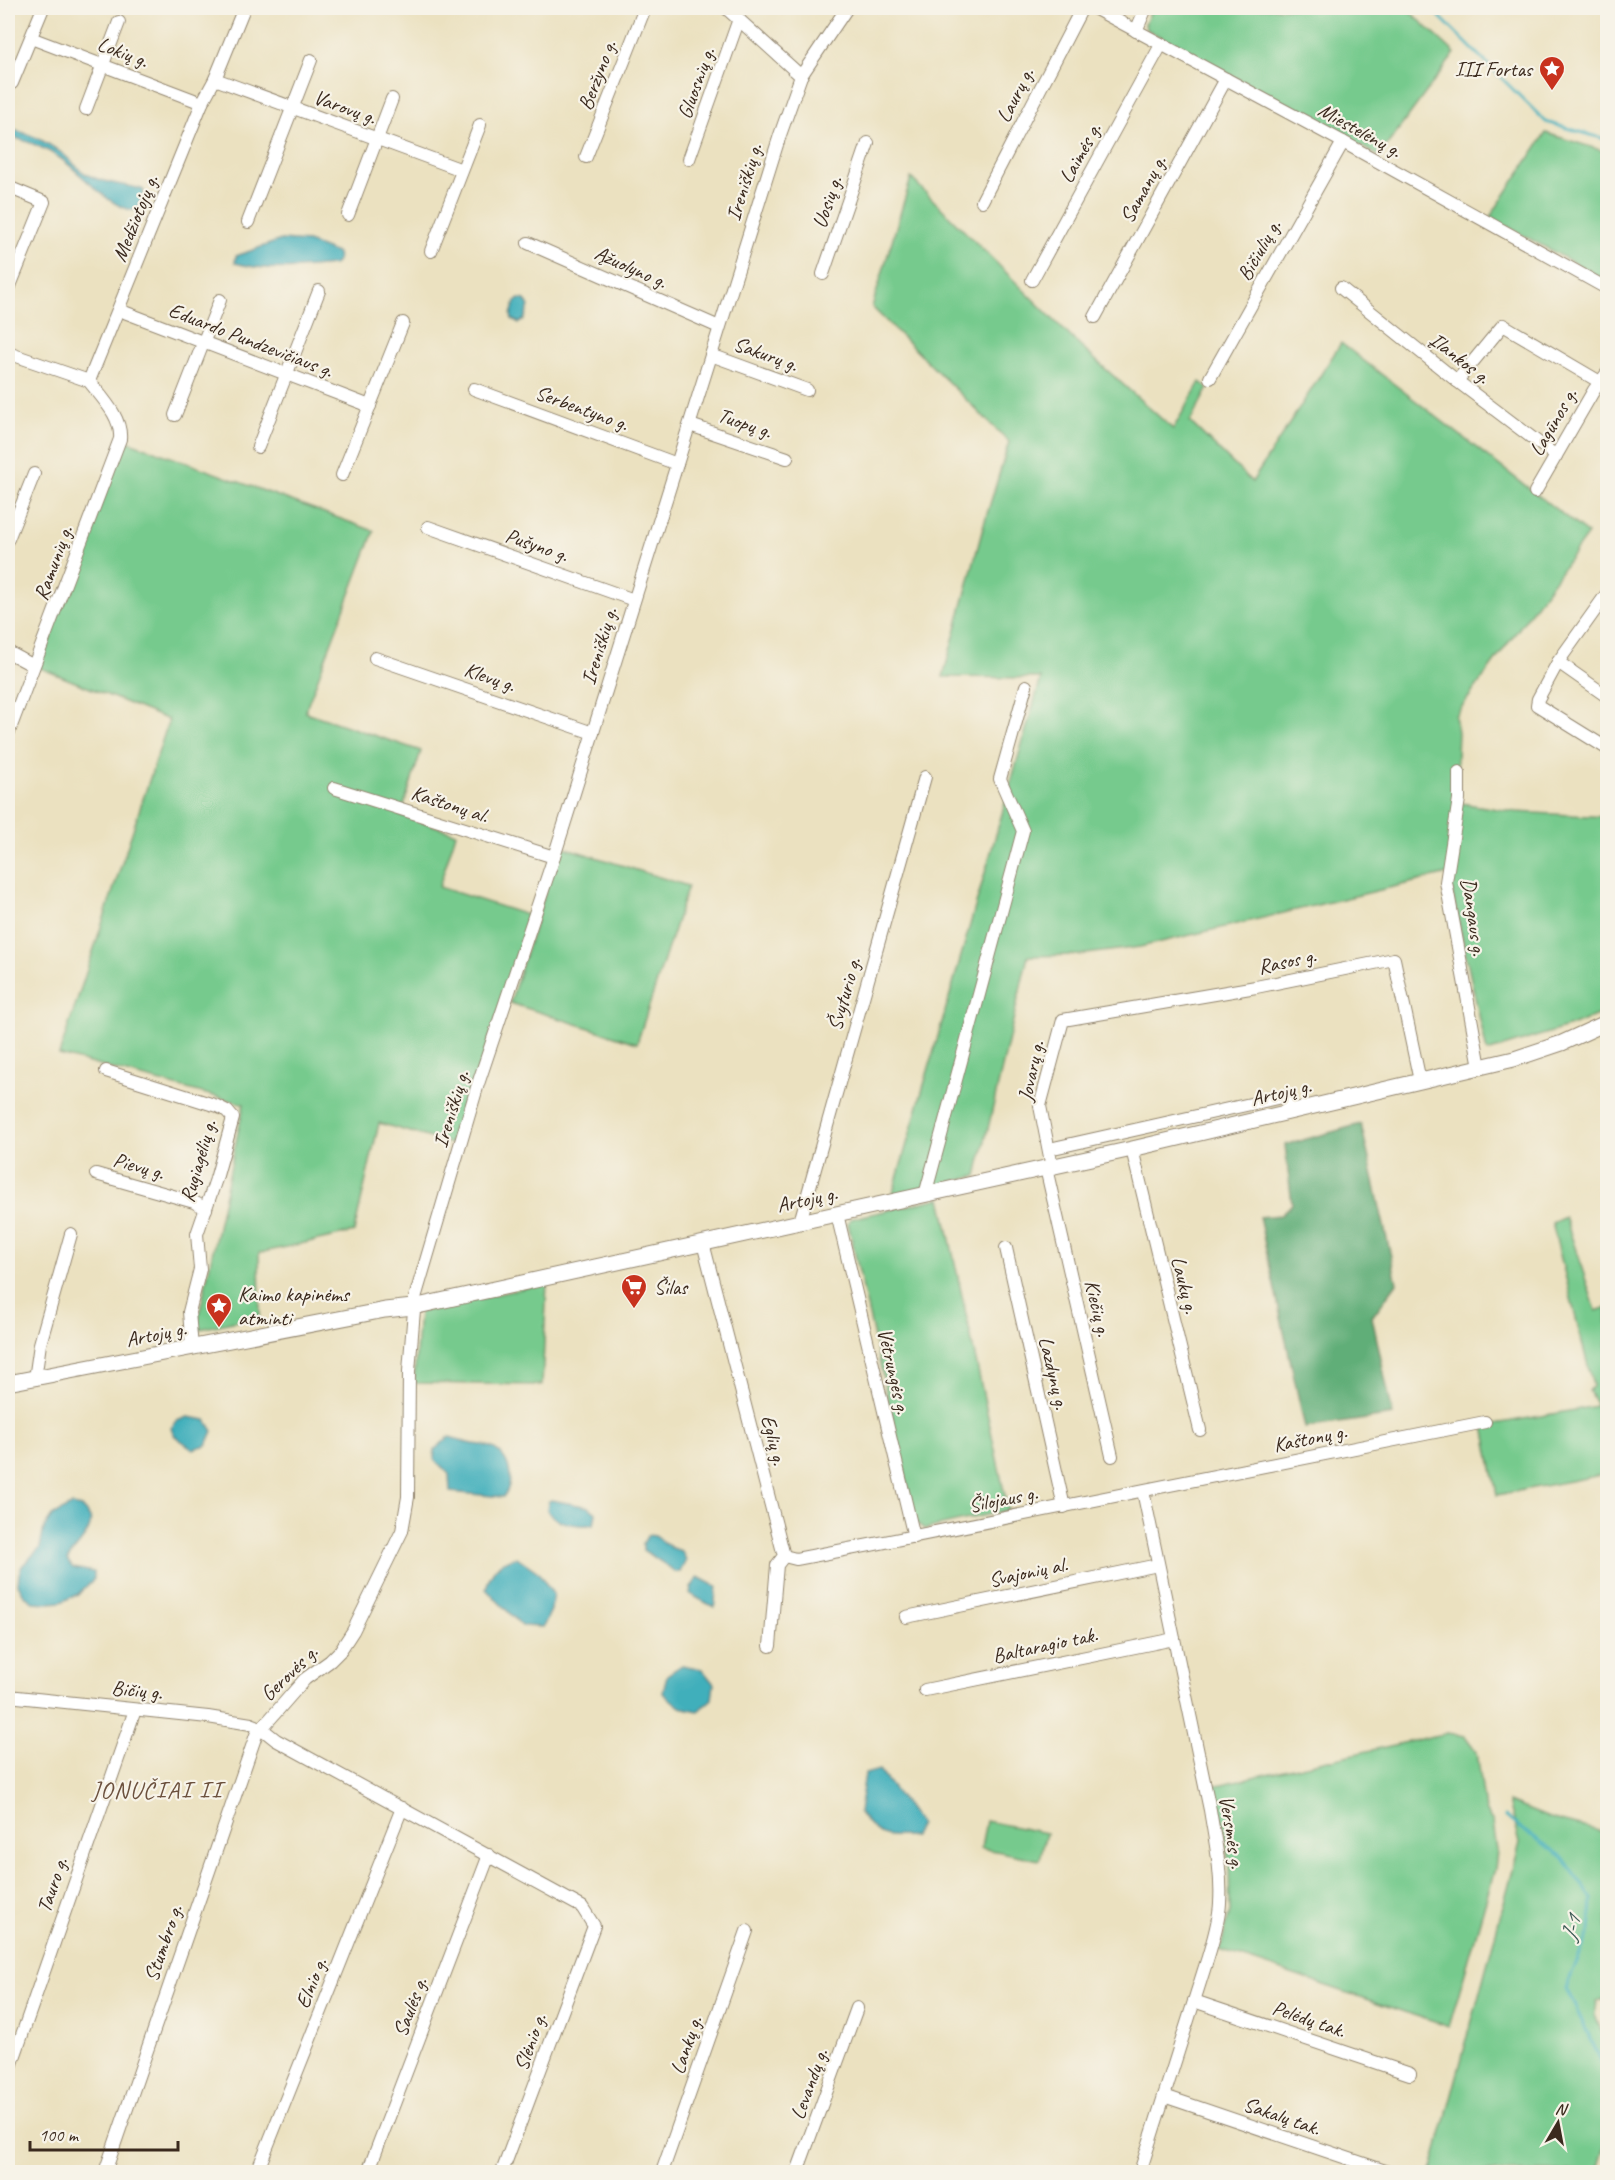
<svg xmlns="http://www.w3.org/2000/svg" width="1615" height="2180" font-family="Caveat,sans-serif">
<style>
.green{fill:#76ca8d;stroke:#587a56;stroke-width:1.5}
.forest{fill:#60ae78;stroke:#4e6c4b;stroke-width:1.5}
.water{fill:#3fafbb;stroke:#3d6c6c;stroke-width:1.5}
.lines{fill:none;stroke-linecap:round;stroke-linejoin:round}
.stream{stroke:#3fafbb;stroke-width:3}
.minor-casing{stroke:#93866f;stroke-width:14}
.major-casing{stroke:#93866f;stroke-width:17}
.minor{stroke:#fff;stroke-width:12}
.major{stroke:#fff;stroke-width:15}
.labels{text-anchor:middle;stroke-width:4.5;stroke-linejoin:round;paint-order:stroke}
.street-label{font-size:21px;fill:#3b2a1e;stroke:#f7f3e8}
.poi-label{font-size:21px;fill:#3b2a1e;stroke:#f7f3e8;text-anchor:start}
.water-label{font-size:22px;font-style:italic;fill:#3c5955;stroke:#f7f3e8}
.quarter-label{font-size:24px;letter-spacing:1.5px;fill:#6c513e;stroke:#f7f3e8}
</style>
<rect width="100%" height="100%" fill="#f7f3e8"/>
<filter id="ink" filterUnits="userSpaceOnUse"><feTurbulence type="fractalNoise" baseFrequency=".0167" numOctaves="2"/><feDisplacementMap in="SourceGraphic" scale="12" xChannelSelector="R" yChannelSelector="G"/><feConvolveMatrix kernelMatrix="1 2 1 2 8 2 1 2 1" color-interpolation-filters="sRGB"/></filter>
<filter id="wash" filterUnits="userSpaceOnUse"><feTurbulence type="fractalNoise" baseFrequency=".008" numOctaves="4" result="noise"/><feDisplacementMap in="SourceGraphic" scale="24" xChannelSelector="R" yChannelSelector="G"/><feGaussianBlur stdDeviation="1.35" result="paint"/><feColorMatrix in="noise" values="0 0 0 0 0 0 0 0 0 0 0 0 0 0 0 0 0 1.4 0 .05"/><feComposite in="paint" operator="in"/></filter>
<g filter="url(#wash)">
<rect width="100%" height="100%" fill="#ebe1c0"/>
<g class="green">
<polygon points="1152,8 1406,8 1455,53 1379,156 1146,29 1145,24"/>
<polygon points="1546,133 1607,152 1607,281 1490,217"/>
<polygon points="911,178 1081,347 1173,429 1200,382 1208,388 1190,422 1252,482 1341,343 1588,534 1455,716 1458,732 1455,802 1516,812 1607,817 1607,1011 1571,1026 1487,1052 1448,874 1140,947 1079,955 1028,956 977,1176 892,1196 1041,678 943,677 984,524 1009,442 872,307"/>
<polygon points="124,440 374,531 305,712 421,751 401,815 456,833 439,887 530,916 455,1145 379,1123 354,1232 259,1253 260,1316 196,1330 244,1104 59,1055 169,720 38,667"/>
<polygon points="560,846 688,886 637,1043 510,1003"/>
<polygon points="941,1198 1008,1510 925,1529 916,1523 848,1223 850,1219"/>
<polygon points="1565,1217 1596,1311 1607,1307 1607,1474 1497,1495 1484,1426 1597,1406 1589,1391 1593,1386 1552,1223"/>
<polygon points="547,1283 542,1385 414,1383 419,1312"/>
<polygon points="1447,1733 1465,1736 1477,1752 1485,1810 1493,1822 1497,1851 1495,1869 1449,2027 1220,1950 1230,1912 1229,1867 1226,1834 1213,1786"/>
<polygon points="1509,1802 1549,1818 1607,1833 1607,1999 1597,2002 1595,2015 1607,2046 1608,2136 1597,2172 1431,2172 1520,1843"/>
<polygon points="986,1821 1046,1833 1040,1860 981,1848"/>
</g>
<polygon class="forest" points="1361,1124 1397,1283 1372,1317 1393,1415 1305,1428 1259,1217 1281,1215 1292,1204 1285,1145"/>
<g class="water">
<path d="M8,129C27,132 47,142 63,154C71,160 78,170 88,175C104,184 124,184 142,189L144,191L137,210C112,212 80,171 60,158C45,148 25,140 8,136Z"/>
<path d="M281,240L308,242L337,253L338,260L334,265C299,268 269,272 235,263L236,256Z"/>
<polygon points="519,299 525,300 529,306 524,320 519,323 512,319 511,315 515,302"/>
<polygon points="188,1417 206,1420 213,1431 207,1445 193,1449 175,1436 171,1428 177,1421"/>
<path d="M449,1437C456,1438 461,1441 468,1443C474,1445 481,1444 487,1446C509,1451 517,1481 503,1497L450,1492L449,1474L435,1460L434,1450Z"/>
<path d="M551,1500L589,1507L596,1513L594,1524C580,1527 555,1524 547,1510L548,1502Z"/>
<path d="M72,1505L81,1507C83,1510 88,1514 90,1518C94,1531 73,1550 67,1560L73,1568L94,1572V1579L78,1594L61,1602L49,1603L33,1602L24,1595L18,1584L19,1574L22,1566L40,1548L44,1528L52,1516Z"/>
<polygon points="648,1535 655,1536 672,1548 682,1551 686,1560 680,1572 675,1572 669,1567 643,1550 643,1543"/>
<path d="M517,1557L538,1572L553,1594L551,1610L543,1627L522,1626L486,1589C490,1571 499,1561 517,1557Z"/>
<polygon points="698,1577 717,1587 715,1600 716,1605 714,1607 690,1594 691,1588"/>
<polygon points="682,1665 702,1669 714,1684 712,1699 698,1711 680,1707 663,1693 667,1675"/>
<path d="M879,1770L920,1824L914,1836C883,1837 878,1838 859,1812L865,1774Z"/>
</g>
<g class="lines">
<g class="stream">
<polyline points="1431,8 1546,122 1608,140"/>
<polyline points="1505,1817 1563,1857 1592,1899 1590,1930 1566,1988 1608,2075"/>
</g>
</g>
</g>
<g filter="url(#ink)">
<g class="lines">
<defs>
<g id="minor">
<polyline points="726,8 801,76"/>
<polyline points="1094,8 1343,142 1608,289"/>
<polyline points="1136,31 1146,8"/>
<polyline points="31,38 202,103"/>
<polyline points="215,79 462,170"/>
<polyline points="12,83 43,8"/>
<polyline points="86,109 119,22"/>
<polyline points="586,157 645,8"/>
<polyline points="689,159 739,19"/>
<polyline points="8,187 44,202 8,291"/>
<polyline points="982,201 1082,8"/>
<polyline points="348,215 392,99"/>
<polyline points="248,222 311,60"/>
<polyline points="528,243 719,327"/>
<polyline points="431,251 480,125"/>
<polyline points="823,274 868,143"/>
<polyline points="1032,280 1161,45"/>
<polyline points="1341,288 1457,381 1556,456"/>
<polyline points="119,310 370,406"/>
<polyline points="1095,317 1226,79"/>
<polyline points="8,353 89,381"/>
<polyline points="711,355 807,390"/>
<polyline points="1210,378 1343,142"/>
<polyline points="1457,381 1503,325 1600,382"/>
<polyline points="474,389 677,464"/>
<polyline points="175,415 220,300"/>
<polyline points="690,425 787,458"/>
<polyline points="258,447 319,291"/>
<polyline points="342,475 403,323"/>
<polyline points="1535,492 1594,390 1608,372"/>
<polyline points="428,527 634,600"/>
<polyline points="8,539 34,474"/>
<polyline points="1608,592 1558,662 1608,697"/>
<polyline points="8,652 32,665"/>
<polyline points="375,658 593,733"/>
<polyline points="1558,662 1538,699 1537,705 1608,749"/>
<path d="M8,734L120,439C122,417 102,398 89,381L202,103L215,79L244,8"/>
<polyline points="1459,772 1459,799 1446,882 1480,1067"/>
<polyline points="334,788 554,857"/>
<polyline points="106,1071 217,1106 227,1111 233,1118 216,1179 197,1234 200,1269 189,1312 192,1348"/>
<polyline points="1049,1149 1286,1096 1290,1112"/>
<polyline points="1132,1149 1200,1430"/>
<polyline points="1052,1167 1040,1106 1063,1020 1256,987 1394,959 1420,1081"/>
<polyline points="1046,1168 1112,1456"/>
<polyline points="96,1174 194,1202 206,1209"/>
<polyline points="925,1195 1023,831 1000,779 1026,686"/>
<polyline points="837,1214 914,1537"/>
<polyline points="800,1222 925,777"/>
<polyline points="703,1243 784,1556 777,1565 770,1646"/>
<polyline points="1006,1248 1064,1507"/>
<polyline points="35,1379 40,1344 71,1234"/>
<polyline points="784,1556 796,1559 870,1545 1485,1422"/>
<polyline points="906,1617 1158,1565"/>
<polyline points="925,1690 1174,1639"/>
<polyline points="8,1696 208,1717 251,1724 261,1728 276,1740 582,1907 594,1926 502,2172"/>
<polyline points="1194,2001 1410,2074"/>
<polyline points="8,2075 135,1710"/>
<polyline points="1164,2096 1388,2172"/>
<polyline points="105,2172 256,1735 305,1679 330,1661 340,1651 353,1631 402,1531 408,1497 409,1371 415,1298 478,1084 554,857 780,135 801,76 847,8"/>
<polyline points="257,2172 402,1808"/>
<polyline points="368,2172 489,1855"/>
<polyline points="662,2172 747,1931"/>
<polyline points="797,2172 857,2008"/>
<path d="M1140,2172L1208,1957C1213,1940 1219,1922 1220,1903C1222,1872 1215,1841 1210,1810L1143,1491"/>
</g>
<polyline id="major" points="8,1383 385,1310 413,1307 1132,1149 1514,1059 1562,1043 1608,1022"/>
</defs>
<use href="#minor" class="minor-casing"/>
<use href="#major" class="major-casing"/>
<use href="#minor" class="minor"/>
<use href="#major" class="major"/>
</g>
</g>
<defs>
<symbol id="sight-pin" viewBox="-11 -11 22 30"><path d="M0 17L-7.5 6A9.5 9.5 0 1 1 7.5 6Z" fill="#c8321e" stroke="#f7f3e8"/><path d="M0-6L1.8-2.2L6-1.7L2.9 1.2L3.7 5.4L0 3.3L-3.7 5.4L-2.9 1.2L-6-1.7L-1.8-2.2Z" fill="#fff"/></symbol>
<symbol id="supermarket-pin" viewBox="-11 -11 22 30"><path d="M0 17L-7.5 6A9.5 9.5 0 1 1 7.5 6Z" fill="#c8321e" stroke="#f7f3e8"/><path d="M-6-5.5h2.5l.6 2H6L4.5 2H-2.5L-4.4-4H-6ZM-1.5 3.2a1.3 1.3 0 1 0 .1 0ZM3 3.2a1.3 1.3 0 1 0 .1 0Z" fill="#fff"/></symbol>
</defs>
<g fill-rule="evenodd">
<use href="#sight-pin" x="1537" y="54" width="30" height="40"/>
<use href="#supermarket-pin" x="619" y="1272" width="30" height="40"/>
<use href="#sight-pin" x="204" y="1291" width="30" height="40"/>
</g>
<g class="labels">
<g class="street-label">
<text transform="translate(123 52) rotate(21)" y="7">Lokių g.</text>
<text transform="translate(597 75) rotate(-69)" y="7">Beržyno g.</text>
<text transform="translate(696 83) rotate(-70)" y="7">Gluosnių g.</text>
<text transform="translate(1015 95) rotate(-63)" y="7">Laurų g.</text>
<text transform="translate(345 107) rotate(20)" y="7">Varovų g.</text>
<text transform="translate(1360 130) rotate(29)" y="7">Miestelėnų g.</text>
<text transform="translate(1080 153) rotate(-61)" y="7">Laimės g.</text>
<text transform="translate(744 182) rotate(-73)" y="7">Ireniškių g.</text>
<text transform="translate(1143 189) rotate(-61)" y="7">Samanų g.</text>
<text transform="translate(827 202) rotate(-71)" y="7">Uosių g.</text>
<text transform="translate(135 218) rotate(-68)" y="7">Medžiotojų g.</text>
<text transform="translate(1259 250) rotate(-60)" y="7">Bičiulių g.</text>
<text transform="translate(631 267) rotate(24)" y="7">Ąžuolyno g.</text>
<text transform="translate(251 340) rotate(21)" y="7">Eduardo Pundzevičiaus g.</text>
<text transform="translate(766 354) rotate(20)" y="7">Sakurų g.</text>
<text transform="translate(1460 358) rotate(38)" y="7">Įlankos g.</text>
<text transform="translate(582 408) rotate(20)" y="7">Serbentyno g.</text>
<text transform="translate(1553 422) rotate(-60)" y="7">Lagūnos g.</text>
<text transform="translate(745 423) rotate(19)" y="7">Tuopų g.</text>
<text transform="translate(537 545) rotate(19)" y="7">Pušyno g.</text>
<text transform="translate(53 563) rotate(-70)" y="7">Ramunių g.</text>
<text transform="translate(599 646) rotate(-73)" y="7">Ireniškių g.</text>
<text transform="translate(490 677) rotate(19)" y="7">Klevų g.</text>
<text transform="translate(450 804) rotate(18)" y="7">Kaštonų al.</text>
<text transform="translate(1474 917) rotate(82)" y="7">Dangaus g.</text>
<text transform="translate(1287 961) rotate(-12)" y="7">Rasos g.</text>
<text transform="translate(844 994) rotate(-74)" y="7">Švyturio g.</text>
<text transform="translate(1031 1071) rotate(-78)" y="7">Jovarų g.</text>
<text transform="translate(1281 1092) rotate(-13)" y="7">Artojų g.</text>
<text transform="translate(451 1109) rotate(-73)" y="7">Ireniškių g.</text>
<text transform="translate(198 1161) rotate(-74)" y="7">Rugiagėlių g.</text>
<text transform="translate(139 1166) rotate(16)" y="7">Pievų g.</text>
<text transform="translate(807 1199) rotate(-12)" y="7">Artojų g.</text>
<text transform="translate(1185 1285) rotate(76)" y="7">Laukų g.</text>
<text transform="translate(1098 1308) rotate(77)" y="7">Kiečių g.</text>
<text transform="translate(156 1334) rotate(-11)" y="7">Artojų g.</text>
<text transform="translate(894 1371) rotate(77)" y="7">Vėtrungės g.</text>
<text transform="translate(1054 1373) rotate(77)" y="7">Lazdynų g.</text>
<text transform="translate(1310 1438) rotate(-11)" y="7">Kaštonų g.</text>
<text transform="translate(774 1440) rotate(76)" y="7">Eglių g.</text>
<text transform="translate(1003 1499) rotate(-11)" y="7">Šilojaus g.</text>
<text transform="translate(1028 1572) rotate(-12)" y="7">Svajonių al.</text>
<text transform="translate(1045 1645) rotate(-12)" y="7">Baltaragio tak.</text>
<text transform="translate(289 1673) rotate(-44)" y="7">Gerovės g.</text>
<text transform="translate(137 1690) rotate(6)" y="7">Bičių g.</text>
<text transform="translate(1232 1832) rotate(81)" y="7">Versmės g.</text>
<text transform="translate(52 1885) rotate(-71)" y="7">Tauro g.</text>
<text transform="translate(163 1943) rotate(-71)" y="7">Stumbro g.</text>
<text transform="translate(311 1983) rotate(-68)" y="7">Elnio g.</text>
<text transform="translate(410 2007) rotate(-69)" y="7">Saulės g.</text>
<text transform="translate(1309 2019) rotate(19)" y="7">Pelėdų tak.</text>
<text transform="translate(530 2042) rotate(-70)" y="7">Slėnio g.</text>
<text transform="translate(686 2045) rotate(-71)" y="7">Lankų g.</text>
<text transform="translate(809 2084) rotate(-70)" y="7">Levandų g.</text>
<text transform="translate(1282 2116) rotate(19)" y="7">Sakalų tak.</text>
</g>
<g class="poi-label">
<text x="1532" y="76" text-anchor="end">III Fortas</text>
<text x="654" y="1294">Šilas</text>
<text x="238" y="1301">Kaimo kapinėms<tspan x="238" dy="24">atminti</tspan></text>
</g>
<g class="water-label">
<text transform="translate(1570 1928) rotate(-76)" y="8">J-1</text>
</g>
<g class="quarter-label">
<text x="157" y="1798">JONUČIAI II</text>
</g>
</g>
<rect width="1615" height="2180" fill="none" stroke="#f7f3e8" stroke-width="30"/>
<g transform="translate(1558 2123) rotate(10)" stroke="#f7f3e8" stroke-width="4.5" paint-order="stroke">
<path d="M0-4.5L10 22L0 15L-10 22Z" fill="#3b2a1e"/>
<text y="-9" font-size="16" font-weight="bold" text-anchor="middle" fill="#3b2a1e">N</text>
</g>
<path d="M30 2141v9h148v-9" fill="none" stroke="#3b2a1e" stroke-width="3"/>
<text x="39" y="2141" font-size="18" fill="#3b2a1e" stroke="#f7f3e8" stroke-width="4.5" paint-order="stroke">100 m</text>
</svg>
